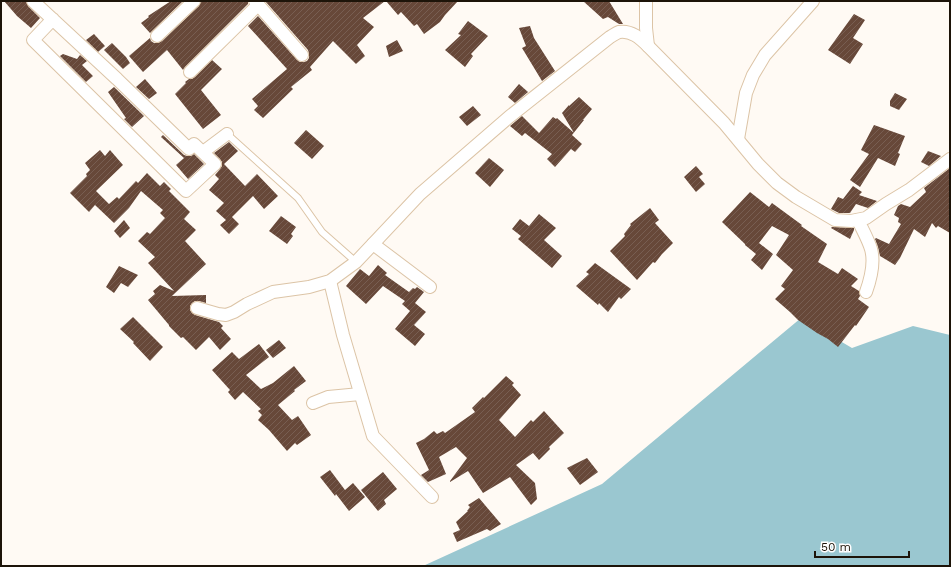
<svg xmlns="http://www.w3.org/2000/svg" width="951" height="567" font-family="'Work Sans',sans-serif">
<style>
.water{fill:#9ac7d0}
.building{fill:url(#building-hatch)}
.lines{fill:none;stroke-linecap:round;stroke-linejoin:round}
.lane-casing{stroke:#dcc4a6;stroke-width:8}
.street-casing{stroke:#dcc4a6;stroke-width:14}
.lane{stroke:#fff;stroke-width:6}
.street{stroke:#fff;stroke-width:12}
</style>
<defs>
<pattern id="building-hatch" width="6" height="6" patternUnits="userSpaceOnUse"><rect width="6" height="6" fill="#674839"/><path d="M-1 1l2-2M0 6l6-6M5 7l2-2" fill="none" stroke="#785e52"/></pattern>
</defs>
<rect width="100%" height="100%" fill="#fffaf4"/>
<polygon class="water" points="801,318 852,348 913,326 950,335 950,566 423,566 602,484"/>
<g class="building">
<polygon points="4,1 26,1 28,6 40,18 31,28 17,16"/>
<polygon points="171,1 183,1 150,33 141,23 149,17 148,16"/>
<polygon points="201,1 248,1 248,4 185,67 183,70 167,50 143,72 129,56 150,38 151,41 154,43 158,43 162,41 199,6"/>
<polygon points="265,1 385,1 363,18 374,27 357,45 365,56 356,64 333,41 310,67 312,70 291,87 293,89 263,118 254,110 258,106 252,99 287,69 248,26 258,16 297,60 300,62 304,62 307,61 309,58 309,54 308,50"/>
<polygon points="386,1 458,1 445,15 440,22 424,34 417,24 414,26 401,12 398,15"/>
<polygon points="583,1 609,1 623,24 619,24 608,17 603,19"/>
<polygon points="854,14 865,20 853,38 863,44 850,64 828,50"/>
<polygon points="468,21 488,36 471,54 473,56 465,67 445,50 461,35 458,34"/>
<polygon points="530,26 534,38 555,71 542,81 522,48 526,46 519,28"/>
<polygon points="94,34 105,46 98,52 86,40"/>
<polygon points="397,40 403,51 389,57 386,46"/>
<polygon points="112,43 126,57 130,63 123,69 104,50"/>
<polygon points="63,54 77,59 80,55 87,61 82,65 93,76 86,82 60,56"/>
<polygon points="212,60 222,69 201,90 221,115 203,129 175,94 186,83 185,82 189,79 192,79 195,77"/>
<polygon points="145,79 157,93 149,99 136,87"/>
<polygon points="519,84 528,92 515,103 508,97"/>
<polygon points="114,87 144,116 132,127 124,119 126,118 108,92"/>
<polygon points="895,93 907,99 899,110 890,106 890,101"/>
<polygon points="579,97 592,109 583,120 584,120 572,135 582,144 575,152 571,149 555,167 547,159 552,154 525,133 522,136 510,126 522,116 539,133 553,117 556,119 557,118 574,133 562,113 569,105 569,106"/>
<polygon points="473,106 481,115 467,126 459,117"/>
<polygon points="874,125 905,136 898,153 900,154 895,166 878,158 860,187 850,180 869,154 861,150"/>
<polygon points="306,130 324,146 312,159 294,143"/>
<polygon points="163,135 184,155 187,156 191,156 194,154 204,164 188,179 176,165 184,158 161,137"/>
<polygon points="229,142 238,151 224,164 245,186 257,174 278,196 264,209 253,196 232,217 239,224 229,234 220,225 226,220 216,211 224,203 209,190 219,179 215,175 220,169 222,166 222,162 220,159 214,153"/>
<polygon points="100,150 105,156 110,150 123,165 96,191 109,204 117,197 119,199 136,181 138,183 147,173 160,186 164,182 171,189 169,191 190,212 184,219 196,230 185,241 206,264 172,296 206,295 206,303 199,301 195,301 192,303 190,306 190,310 192,313 195,315 219,322 223,326 221,328 231,339 220,350 209,337 196,350 183,337 181,338 169,326 169,325 148,300 155,294 153,291 160,285 174,291 148,263 155,257 138,241 147,232 150,234 165,218 160,213 163,210 141,191 129,208 114,223 95,205 89,212 70,193 87,176 86,174 90,170 85,163"/>
<polygon points="928,151 941,156 929,166 921,162"/>
<polygon points="489,158 504,170 490,187 475,173"/>
<polygon points="696,166 703,174 699,177 705,184 696,192 684,177"/>
<polygon points="950,168 950,233 938,226 936,228 932,223 925,237 914,229 900,258 895,265 880,256 878,247 875,239 876,238 889,244 901,224 898,222 899,218 894,215 898,206 901,204 910,207 926,192 924,188"/>
<polygon points="853,186 862,192 859,195 877,201 868,208 856,204 850,213 839,213 831,209 838,197 843,199"/>
<polygon points="750,192 769,207 772,203 802,225 801,226 827,244 818,262 838,274 842,268 858,279 851,286 859,291 860,296 858,299 869,307 856,326 855,325 838,347 828,339 817,333 798,320 790,312 775,299 785,289 781,286 793,270 776,255 789,235 772,226 759,243 773,254 762,270 751,260 756,254 745,245 745,244 722,222"/>
<polygon points="650,208 659,220 655,223 673,243 662,254 655,263 653,262 637,280 610,251 625,236 624,234 631,225 630,224"/>
<polygon points="539,214 556,228 544,240 562,256 552,268 518,239 521,236 512,229 520,219 529,226"/>
<polygon points="281,216 296,227 291,234 293,236 287,244 269,231"/>
<polygon points="124,220 130,228 120,238 114,231"/>
<polygon points="832,227 854,228 854,230 850,239 831,228"/>
<polygon points="595,263 631,289 621,299 619,297 608,312 599,303 598,305 576,286 589,274 586,272"/>
<polygon points="378,265 387,273 385,275 409,292 413,288 415,289 417,287 424,292 415,303 426,312 414,325 425,334 415,346 395,329 410,311 402,304 405,301 383,286 366,304 346,286 360,269 369,276"/>
<polygon points="119,266 138,275 128,287 121,283 114,293 106,287"/>
<polygon points="133,317 163,347 150,361 133,343 134,342 120,329"/>
<polygon points="279,340 286,348 273,358 266,350"/>
<polygon points="259,344 269,357 246,375 261,389 273,383 294,366 306,381 294,390 295,391 278,405 292,420 298,416 311,435 297,445 295,443 287,451 269,430 258,420 262,415 258,411 261,409 243,392 235,400 228,392 230,390 212,370 232,352 239,359"/>
<polygon points="506,376 514,383 512,385 521,395 499,420 515,437 531,420 533,422 544,411 564,433 549,447 550,449 539,460 533,453 516,465 535,483 537,499 531,505 510,477 483,493 468,471 450,482 450,481 467,458 456,447 439,457 446,474 428,482 421,475 429,470 416,443 424,439 434,431 437,434 443,431 445,433 475,412 472,408 483,397 484,398"/>
<polygon points="587,458 598,472 580,485 567,468"/>
<polygon points="330,470 345,490 353,483 365,497 349,511 336,494 335,496 320,477"/>
<polygon points="383,472 397,489 384,500 386,504 378,511 361,490"/>
<polygon points="479,498 501,524 490,531 487,529 457,542 453,533 460,530 456,522 468,511 467,511 470,507 468,505"/>
</g>
<g class="lines">
<defs>
<polyline id="lane" points="227,134 298,198 322,232 356,262"/>
<g id="street">
<polyline points="33,1 117,79 189,149 194,144 215,164 186,191 33,40 53,19"/>
<polyline points="255,1 302,55"/>
<polyline points="646,1 646,28 648,46"/>
<polyline points="157,36 194,1"/>
<polyline points="190,72 258,5"/>
<polyline points="738,139 746,93 753,75 765,55 813,1"/>
<polyline points="203,152 227,134"/>
<path d="M858,220C862,229 868,239 871,249C875,263 871,278 866,292"/>
<polyline points="373,244 430,287"/>
<polyline points="330,281 343,335 373,436 432,497"/>
<path d="M197,308L218,314L226,315L234,312L247,304L273,292L309,287L330,281L356,262L420,194L509,117L610,37C612,36 616,33 619,32C631,30 640,38 648,46L724,123L758,164L777,183L796,197L835,220L851,221L866,218L886,204L909,190L950,159"/>
<polyline points="313,403 328,397 339,396 360,394"/>
</g>
</defs>
<use href="#lane" class="lane-casing"/>
<use href="#street" class="street-casing"/>
<use href="#lane" class="lane"/>
<use href="#street" class="street"/>
</g>
<rect width="951" height="567" fill="none" stroke="#1d1409" stroke-width="4"/>
<path d="M815 551v6h94v-6" fill="none" stroke="#1d1409" stroke-width="2"/>
<text x="821" y="551" font-size="12" fill="#1d1409" stroke="#ffffff" stroke-width="3" paint-order="stroke">50 m</text>
</svg>
